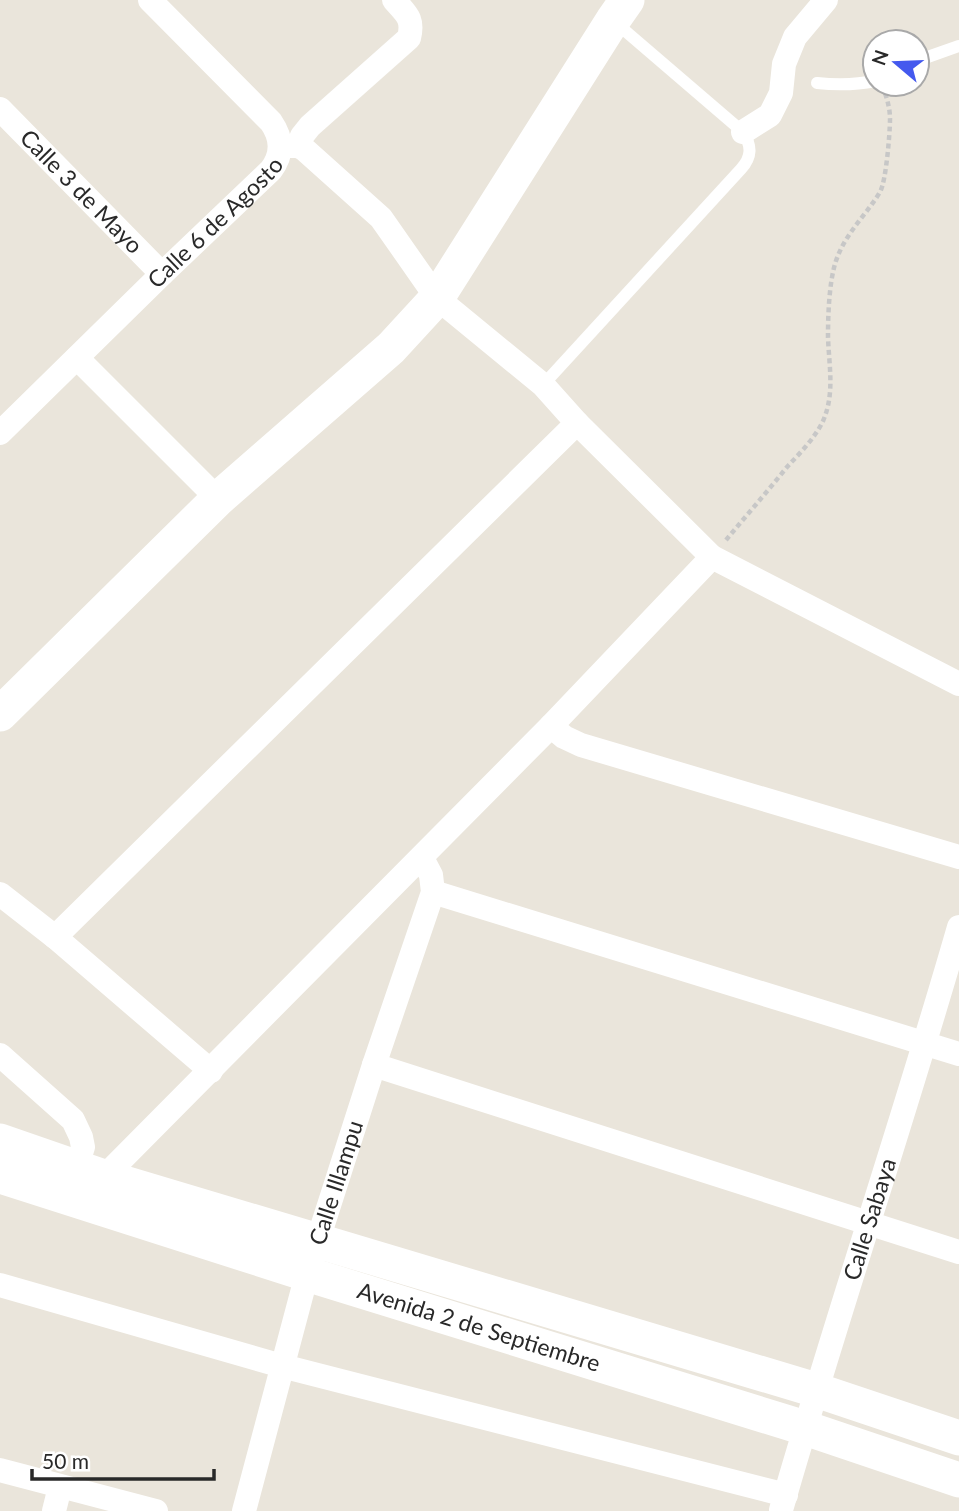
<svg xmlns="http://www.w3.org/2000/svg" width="959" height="1511" font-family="Lato,sans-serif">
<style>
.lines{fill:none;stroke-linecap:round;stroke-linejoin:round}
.path{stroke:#c7c7c7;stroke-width:4.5;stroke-dasharray:5 3.5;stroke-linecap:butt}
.lane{stroke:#fff;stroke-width:12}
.street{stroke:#fff;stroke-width:24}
.secondary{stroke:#fff;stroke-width:35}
.labels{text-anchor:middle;stroke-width:5;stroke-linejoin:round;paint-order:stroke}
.street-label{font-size:23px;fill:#292929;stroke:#fff}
</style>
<rect width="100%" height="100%" fill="#eae5db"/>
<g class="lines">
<path class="path" d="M726,540C746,516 767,492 787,467C800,453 815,438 823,421C835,394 829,366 828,337C828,315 829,285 835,264C844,234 865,217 880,192C886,182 890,133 890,119C890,110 888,102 885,93"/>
<g class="lane">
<polyline points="917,63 922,59 959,46"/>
<path d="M817,83C837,85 855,85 875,81"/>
<path d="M543,385L741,169C752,157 752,146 743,132L616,23"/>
</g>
<g class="street">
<path id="s1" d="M0,109L162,274"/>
<polyline points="743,132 770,115 781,93 784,64 795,37 826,0"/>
<polyline points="280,146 298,146 304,149 381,218 437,298 543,385 577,423 712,557 959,684"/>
<path d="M298,146L302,136L310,126L409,38C414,18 406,14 394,0"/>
<polyline points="77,358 218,499"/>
<path id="s2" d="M0,433L162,274L271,170C283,154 282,138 271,122L150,0"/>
<polyline points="551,726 564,737 581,745 959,857"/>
<polyline points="433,892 959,1054"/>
<polyline points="0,894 55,937 211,1071"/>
<polyline points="55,937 577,423"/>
<polyline points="0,1055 73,1120 81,1137 83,1147 77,1166"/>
<polyline points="374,1065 959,1252"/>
<polyline points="104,1177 551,726 712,557"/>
<polyline points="0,1285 282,1366 786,1495"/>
<polyline points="0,1470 156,1511"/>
<path id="s3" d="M781,1510C837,1315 903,1122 959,927"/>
<polyline points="54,1511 60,1487"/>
<path id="s4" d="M244,1511L307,1274L374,1065L433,892L431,875L422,858"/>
</g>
<g class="secondary">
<polyline points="0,714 218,499 391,348 437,298 613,20 627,0"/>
<polyline points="0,1141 104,1177 816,1390 959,1438"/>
<path id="s5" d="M0,1176L307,1274L805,1428L959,1480"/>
</g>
</g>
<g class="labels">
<g class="street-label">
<text dy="8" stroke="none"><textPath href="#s1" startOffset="116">Calle 3 de Mayo</textPath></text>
<text dy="8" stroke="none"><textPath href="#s2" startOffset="301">Calle 6 de Agosto</textPath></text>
<text dy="8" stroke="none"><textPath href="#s4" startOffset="341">Calle Illampu</textPath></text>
<text dy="8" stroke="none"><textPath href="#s3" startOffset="304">Calle Sabaya</textPath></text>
<text dy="8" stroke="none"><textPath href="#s5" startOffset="502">Avenida 2 de Septiembre</textPath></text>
</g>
</g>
<g transform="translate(896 63) rotate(289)"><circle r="33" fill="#ffffff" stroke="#a9a9a9" stroke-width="2"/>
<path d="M0-5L12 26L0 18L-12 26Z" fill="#4459ee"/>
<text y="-10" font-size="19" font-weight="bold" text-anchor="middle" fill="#292929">N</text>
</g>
<path d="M32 1469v10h182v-10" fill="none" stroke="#292929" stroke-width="3.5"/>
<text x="42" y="1469" font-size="21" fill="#292929" stroke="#ffffff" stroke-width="5" paint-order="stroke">50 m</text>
</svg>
